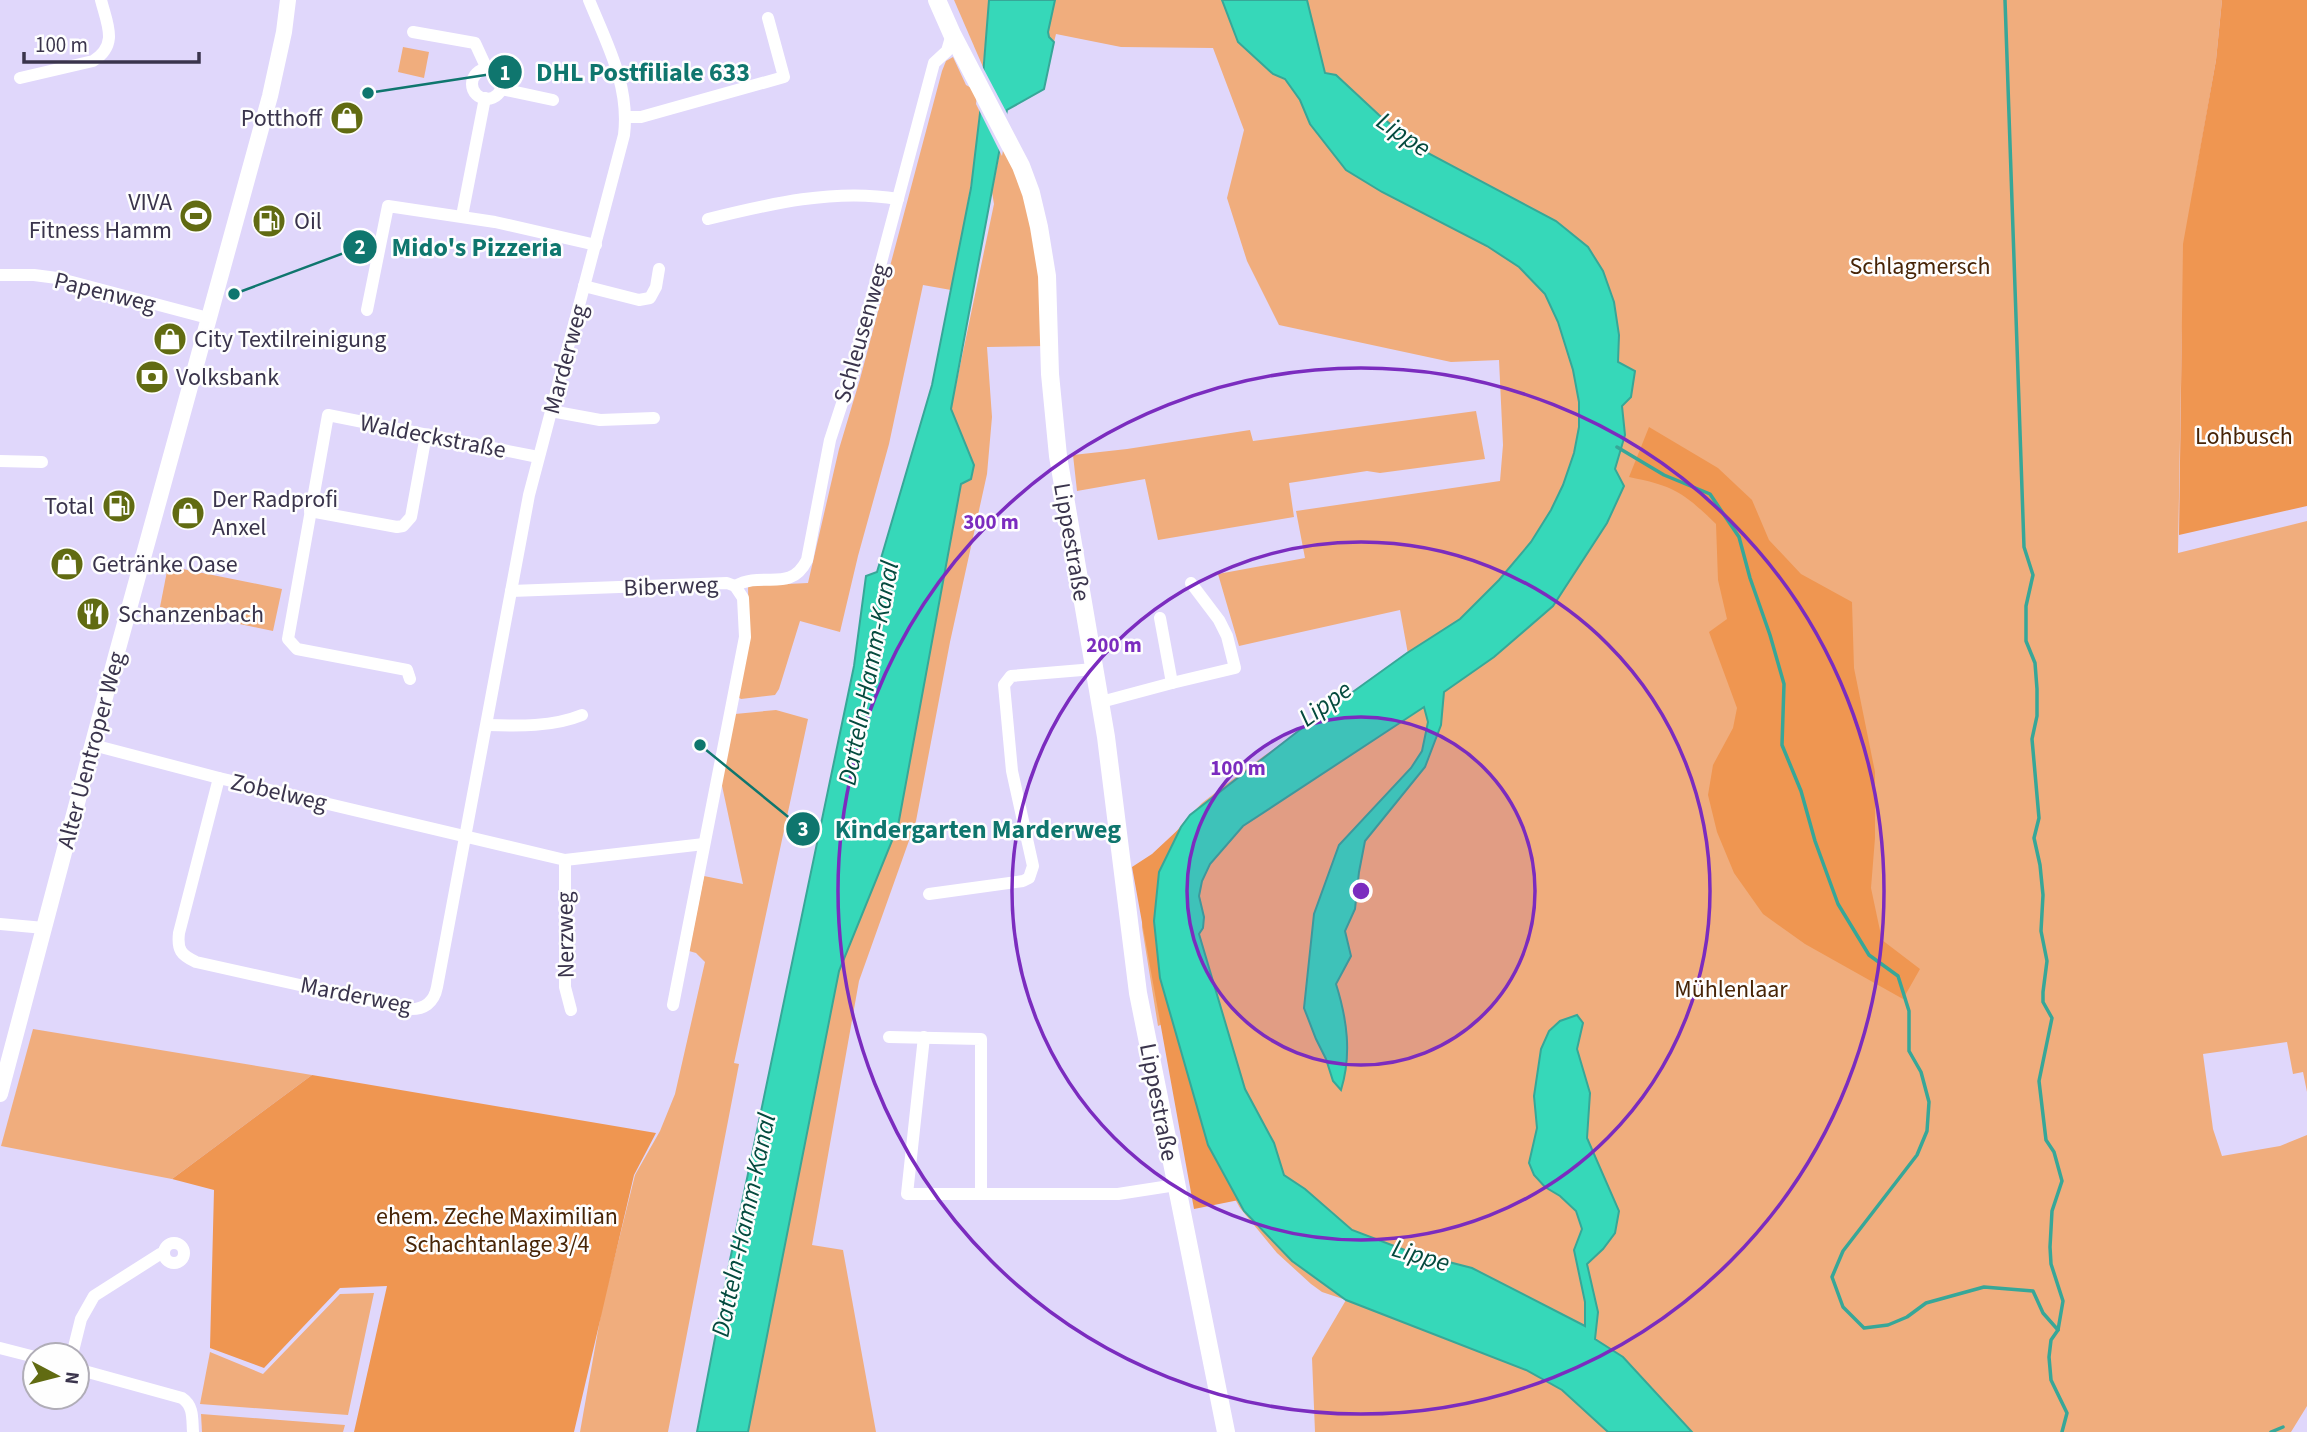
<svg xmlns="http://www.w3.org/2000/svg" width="2307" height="1432" font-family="'Source Sans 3',sans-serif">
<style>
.green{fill:#f0ad7d}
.forest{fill:#ef9651}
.water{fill:#36d8b9;stroke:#37a798;stroke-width:2}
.pier{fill:#e0d7fb}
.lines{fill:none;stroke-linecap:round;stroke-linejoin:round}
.stream{stroke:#37a798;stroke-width:3.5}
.minor{stroke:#fff;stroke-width:12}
.tertiary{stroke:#fff;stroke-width:16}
.secondary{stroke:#fff;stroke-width:18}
.ring{fill:none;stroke:#7b2cbf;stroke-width:3.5}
.labels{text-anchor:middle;stroke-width:5;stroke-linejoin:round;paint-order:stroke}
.poi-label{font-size:24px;fill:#3a344c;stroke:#fefefe;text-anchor:start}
.park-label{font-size:24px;fill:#472406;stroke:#fefefe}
.street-label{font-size:24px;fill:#3a344c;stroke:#fefefe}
.water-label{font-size:26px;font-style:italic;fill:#044a3e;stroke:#fefefe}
.centre{fill:#7b2cbf;stroke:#fefefe;stroke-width:3.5}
.ring-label{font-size:21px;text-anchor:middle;font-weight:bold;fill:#7b2cbf;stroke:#fefefe;stroke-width:5;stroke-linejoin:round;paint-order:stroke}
.leader{fill:none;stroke:#0f766e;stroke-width:2.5}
.callout-dot{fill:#0f766e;stroke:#fefefe;stroke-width:2.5}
.mark-label{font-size:21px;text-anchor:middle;font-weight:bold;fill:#fff}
.callout-label{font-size:26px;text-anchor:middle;font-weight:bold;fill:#0f766e;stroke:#fefefe;stroke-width:5;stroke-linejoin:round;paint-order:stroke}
</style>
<rect width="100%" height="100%" fill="#e0d7fb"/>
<g class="green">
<polygon points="954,0 989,0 983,67"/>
<polygon points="1055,0 2222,0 2216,60 2193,191 2182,326 2178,553 2307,521 2307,1092 2303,1072 2293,1074 2287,1042 2203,1054 2213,1129 2222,1156 2280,1146 2307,1135 2307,1406 2291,1432 1617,1432 1546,1371 1382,1314 1526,1370 1562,1390 1608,1432 1315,1432 1312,1358 1346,1300 1322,1292 1311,1284 1277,1253 1240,1208 1211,1157 1165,1023 1158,1026 1142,927 1143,882 1150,867 1182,824 1202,803 1254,763 1408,654 1400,610 1239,646 1218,574 1305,558 1296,511 1500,481 1503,445 1499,360 1451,362 1279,325 1247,261 1227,198 1244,130 1213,48 1121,47 1056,34 1054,42 1049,37 1048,32"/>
<polygon points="403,47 429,52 424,78 398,72"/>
<path d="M953,57L966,85L980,93C979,159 963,225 951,290L923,285L889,444L858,556L840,632L800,621L779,689L775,695L741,699L738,697L749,637L748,586L808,583L839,449L860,379L942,71L946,61Z"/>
<polygon points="1003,136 1035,218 1048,346 987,347 992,417 987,474 950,642 916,821 859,981 812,1245 843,1250 876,1432 748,1432 839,971 898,826 961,484 971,478 974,465 951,409 994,204 992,192"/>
<polygon points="1476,411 1485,459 1380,473 1367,471 1289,483 1294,517 1158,540 1145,479 1077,491 1073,455 1127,449 1250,430 1253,441"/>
<polygon points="168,566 282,589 273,631 160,607"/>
<polygon points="776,710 808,719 734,1063 739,1064 668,1432 580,1432 602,1308 635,1175 660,1131 675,1094 705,962 696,953 689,951 704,876 743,884 721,781 735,714"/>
<polygon points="33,1029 312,1075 172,1179 1,1146"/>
<polygon points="374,1293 348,1415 200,1404 210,1352 263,1374 340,1294"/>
<polygon points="201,1414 345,1425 343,1432 202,1432"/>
</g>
<g class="forest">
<polygon points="2222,0 2307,0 2307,506 2179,535 2183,244 2216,60"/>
<path d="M1649,427L1718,468L1752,500L1769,540L1801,574L1852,602L1854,668L1875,772V838L1871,888L1882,940L1920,969L1903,999L1805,944L1763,914L1734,873L1717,832L1708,795L1713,765L1733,728L1737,708L1709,632L1727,619L1718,580L1716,524C1683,492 1674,486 1629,477Z"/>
<polygon points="1181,827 1159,872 1154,921 1160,978 1208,1145 1239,1200 1194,1209 1132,867 1152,854"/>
<polygon points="312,1075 656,1133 634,1175 574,1432 354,1432 387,1286 340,1288 264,1368 210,1348 214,1190 172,1179"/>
</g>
<g class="water">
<polygon points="989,0 1055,0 1048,32 1049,37 1054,42 1044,89 1007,110 951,409 974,465 971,479 961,484 898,826 839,971 748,1432 697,1432 730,1260 854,666 866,576 877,572 932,385 971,188 980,113"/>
<path d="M1222,0H1307L1325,73L1336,75L1379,115L1424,151L1556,221L1588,247L1603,271L1614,302L1619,335L1618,362L1635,371L1631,397L1622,406L1625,435L1615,469L1624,486L1607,523L1553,606L1494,657L1444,692L1441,725L1425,767L1365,841L1359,872L1355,909L1345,931L1351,956L1336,984C1347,1019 1352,1054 1341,1090L1333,1081L1326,1059L1316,1039L1304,1008L1314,914L1339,845L1411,768L1422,751L1428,722L1424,707L1243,826L1210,864L1202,881L1199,896L1204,917L1203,928L1199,934L1245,1089L1274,1143L1284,1175L1305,1189L1352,1230L1410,1252L1472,1268L1585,1326V1302L1574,1250L1582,1229L1576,1211L1560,1196L1545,1187L1534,1175L1529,1163L1537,1128L1534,1096L1541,1049L1549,1031L1560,1021L1577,1015L1583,1023L1577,1049L1590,1093L1587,1138L1619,1211L1615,1233L1603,1249L1587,1264L1598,1312L1595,1339L1623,1357L1692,1432H1608L1562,1390L1526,1370L1346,1300L1292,1261L1244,1211L1208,1145L1160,978L1154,921L1159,872L1181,827L1190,815L1297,732L1407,653L1460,619L1499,580L1531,542L1551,510L1563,485L1574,453L1579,427V402L1573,370L1558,322L1545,294L1519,267L1487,246L1382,192L1346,170L1310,124L1300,100L1285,79L1273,74L1238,42Z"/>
</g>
<polygon class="pier" points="980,62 1009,117 1002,156 976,104"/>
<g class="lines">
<g class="stream">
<polyline points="2005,0 2024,547 2033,575 2026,606 2026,641 2035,663 2037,689 2037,716 2032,739 2039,818 2034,838 2040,865 2043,895 2041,931 2047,961 2043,992 2043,1002 2052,1018 2039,1081 2046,1140 2054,1152 2062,1181 2052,1211 2050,1247 2051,1264 2063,1301 2058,1330 2051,1340 2049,1357 2051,1380 2067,1413 2062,1432"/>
<polyline points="1617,447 1664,475 1710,494 1739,537 1750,578 1770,635 1784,684 1782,745 1801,791 1815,841 1838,904 1869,955 1898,976 1909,1011 1909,1051 1921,1072 1929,1102 1927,1131 1917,1155 1843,1251 1832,1277 1843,1307 1864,1328 1888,1325 1907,1317 1926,1303 1984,1287 2033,1291 2043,1313 2058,1330"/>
<polyline points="2271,1432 2283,1427"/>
</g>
<g class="minor">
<polyline points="413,32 475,43 487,69"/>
<circle cx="487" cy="84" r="15"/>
<path d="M20,78L93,61C119,45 107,24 101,0"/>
<polyline points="501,89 553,100"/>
<polyline points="626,117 641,117 784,77 768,18"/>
<polyline points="462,216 485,98"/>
<path d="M708,219C769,204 835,188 898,199"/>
<polyline points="0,275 34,275 57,278 208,318"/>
<polyline points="584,286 639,300 650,298 656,287 659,269"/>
<polyline points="367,310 388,206 495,222 596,245"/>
<polyline points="551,411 600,420 654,418"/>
<polyline points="0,461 42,462"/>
<polyline points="310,511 397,527 403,526 411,517 426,435"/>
<path d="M735,586C763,570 790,594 807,560L830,440L850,379L934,63L947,51L952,34"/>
<polyline points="511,591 727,583 735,586 743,598 745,637 673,1005"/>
<polyline points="410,679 407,670 297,649 288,639 328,415 538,457"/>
<polyline points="1172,683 1235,668 1227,636 1219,620 1191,583"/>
<polyline points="1101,702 1172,683 1160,618"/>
<path d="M487,725C518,726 553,727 582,715"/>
<polyline points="93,745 219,778 565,860 704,844"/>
<path d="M219,778L179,933C177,950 181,955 196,962L408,1009C424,1010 434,1003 437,987L529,495L624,135C630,86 607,44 589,0"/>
<polyline points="565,860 565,987 571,1010"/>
<polyline points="929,894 1023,881 1029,878 1033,866 1012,771 1004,685 1011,676 1094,669"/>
<polyline points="0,924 44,928"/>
<polyline points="889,1037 981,1039 981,1194"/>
<polyline points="924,1037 907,1194 1118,1194 1176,1185"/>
<circle cx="174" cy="1253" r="10"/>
<polyline points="0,1348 35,1357"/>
<polyline points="72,1355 81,1319 94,1296 160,1254 164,1254"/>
<path d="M77,1369L182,1398C194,1406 192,1419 193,1432"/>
</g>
<polyline class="tertiary" points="0,1094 116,656 270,96 284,32 288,0"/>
<polyline class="secondary" points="937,0 952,34 1021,166 1031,193 1039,227 1047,276 1050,374 1058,456 1106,737 1138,993 1226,1432"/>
</g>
<circle cx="1361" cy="891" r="174" fill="#7b2cbf" fill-opacity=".12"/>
<g class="ring">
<circle cx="1361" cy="891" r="174"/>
<circle cx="1361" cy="891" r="349"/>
<circle cx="1361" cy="891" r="523"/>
</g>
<defs>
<symbol id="shop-disc" viewBox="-11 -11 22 22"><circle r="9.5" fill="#616b12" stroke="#fefefe"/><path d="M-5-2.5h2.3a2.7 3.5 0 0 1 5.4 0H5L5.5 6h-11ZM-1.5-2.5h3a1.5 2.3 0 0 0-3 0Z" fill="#fff"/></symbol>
<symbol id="stadium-disc" viewBox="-11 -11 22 22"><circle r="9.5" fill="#616b12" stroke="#fefefe"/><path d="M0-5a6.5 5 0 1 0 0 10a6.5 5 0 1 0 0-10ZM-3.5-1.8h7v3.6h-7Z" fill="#fff"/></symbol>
<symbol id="fuel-disc" viewBox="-11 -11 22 22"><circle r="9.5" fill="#616b12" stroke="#fefefe"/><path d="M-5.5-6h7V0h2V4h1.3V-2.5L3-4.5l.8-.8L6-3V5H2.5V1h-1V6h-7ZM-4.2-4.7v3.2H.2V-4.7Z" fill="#fff"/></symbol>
<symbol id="bank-disc" viewBox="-11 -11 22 22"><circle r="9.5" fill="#616b12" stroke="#fefefe"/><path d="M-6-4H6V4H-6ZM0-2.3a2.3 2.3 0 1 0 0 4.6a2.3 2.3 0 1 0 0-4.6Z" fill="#fff"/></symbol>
<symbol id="restaurant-disc" viewBox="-11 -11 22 22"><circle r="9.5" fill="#616b12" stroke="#fefefe"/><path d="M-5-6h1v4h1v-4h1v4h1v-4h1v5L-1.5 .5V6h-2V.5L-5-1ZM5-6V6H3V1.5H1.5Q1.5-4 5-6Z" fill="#fff"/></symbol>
</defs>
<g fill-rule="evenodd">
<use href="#shop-disc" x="328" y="99" width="38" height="38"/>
<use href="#stadium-disc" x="177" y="197" width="38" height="38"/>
<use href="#fuel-disc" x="250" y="202" width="38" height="38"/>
<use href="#shop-disc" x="151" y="320" width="38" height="38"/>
<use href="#bank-disc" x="133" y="358" width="38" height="38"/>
<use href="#fuel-disc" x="100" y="487" width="38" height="38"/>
<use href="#shop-disc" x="169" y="494" width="38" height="38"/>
<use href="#shop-disc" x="48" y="545" width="38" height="38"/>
<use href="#restaurant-disc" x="74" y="595" width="38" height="38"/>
</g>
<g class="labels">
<g class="poi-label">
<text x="322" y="126" text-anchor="end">Potthoff</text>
<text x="172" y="210" text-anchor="end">VIVA<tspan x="172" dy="28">Fitness Hamm</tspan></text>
<text x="294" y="229">Oil</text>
<text x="194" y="347">City Textilreinigung</text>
<text x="176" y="385">Volksbank</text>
<text x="212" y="507">Der Radprofi<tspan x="212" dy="28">Anxel</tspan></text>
<text x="94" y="514" text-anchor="end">Total</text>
<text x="92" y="572">Getränke Oase</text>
<text x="118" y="622">Schanzenbach</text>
</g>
<g class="park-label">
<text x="1920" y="274">Schlagmersch</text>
<text x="2244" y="444">Lohbusch</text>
<text x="1731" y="997">Mühlenlaar</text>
<text x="497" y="1224">ehem. Zeche Maximilian<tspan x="497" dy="28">Schachtanlage 3/4</tspan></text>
</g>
<g class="street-label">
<text transform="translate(105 292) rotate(14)" y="8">Papenweg</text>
<text transform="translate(861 333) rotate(-74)" y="8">Schleusenweg</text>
<text transform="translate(565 359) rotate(-75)" y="8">Marderweg</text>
<text transform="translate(433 436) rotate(11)" y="8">Waldeckstraße</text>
<text transform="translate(1072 542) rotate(80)" y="8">Lippestraße</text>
<text transform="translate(671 586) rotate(-2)" y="8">Biberweg</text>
<text transform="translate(91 750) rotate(-75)" y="8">Alter Uentroper Weg</text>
<text transform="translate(279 792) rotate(13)" y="8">Zobelweg</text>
<text transform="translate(565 935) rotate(-91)" y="8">Nerzweg</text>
<text transform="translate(356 995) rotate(11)" y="8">Marderweg</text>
<text transform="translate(1159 1102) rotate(79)" y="8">Lippestraße</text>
</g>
<g class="water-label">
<text transform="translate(1404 134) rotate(34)" y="9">Lippe</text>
<text transform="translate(868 673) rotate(-79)" y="9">Datteln-Hamm-Kanal</text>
<text transform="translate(1325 703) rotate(-36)" y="9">Lippe</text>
<text transform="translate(743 1225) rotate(-78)" y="9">Datteln-Hamm-Kanal</text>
<text transform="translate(1421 1255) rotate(16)" y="9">Lippe</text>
</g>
</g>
<circle cx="1361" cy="891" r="10" class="centre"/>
<g class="ring-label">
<text x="991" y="529">300 m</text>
<text x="1114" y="652">200 m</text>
<text x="1238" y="775">100 m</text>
</g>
<path class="leader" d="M368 93L505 72M234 294L360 247M700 745L803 829"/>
<g class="callout-dot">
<circle cx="368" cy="93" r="7"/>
<circle cx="234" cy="294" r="7"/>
<circle cx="700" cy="745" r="7"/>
<circle cx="505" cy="72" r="18"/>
<circle cx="360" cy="247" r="18"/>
<circle cx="803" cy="829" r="18"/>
</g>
<g class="mark-label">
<text x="505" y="80">1</text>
<text x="360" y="254">2</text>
<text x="803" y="836">3</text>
</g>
<g class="callout-label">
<text x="643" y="81">DHL Postfiliale 633</text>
<text x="477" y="256">Mido's Pizzeria</text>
<text x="978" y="838">Kindergarten Marderweg</text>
</g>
<g transform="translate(56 1376) rotate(97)"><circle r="33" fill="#fefefe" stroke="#b0adb7" stroke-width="2"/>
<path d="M0-5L12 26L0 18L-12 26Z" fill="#616b12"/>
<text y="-10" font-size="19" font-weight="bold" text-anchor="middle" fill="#3a344c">N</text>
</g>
<path d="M24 52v10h175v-10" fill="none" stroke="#3a344c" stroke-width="3.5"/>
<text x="35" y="52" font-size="21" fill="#3a344c" stroke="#fefefe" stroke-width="5" paint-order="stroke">100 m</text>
</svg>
